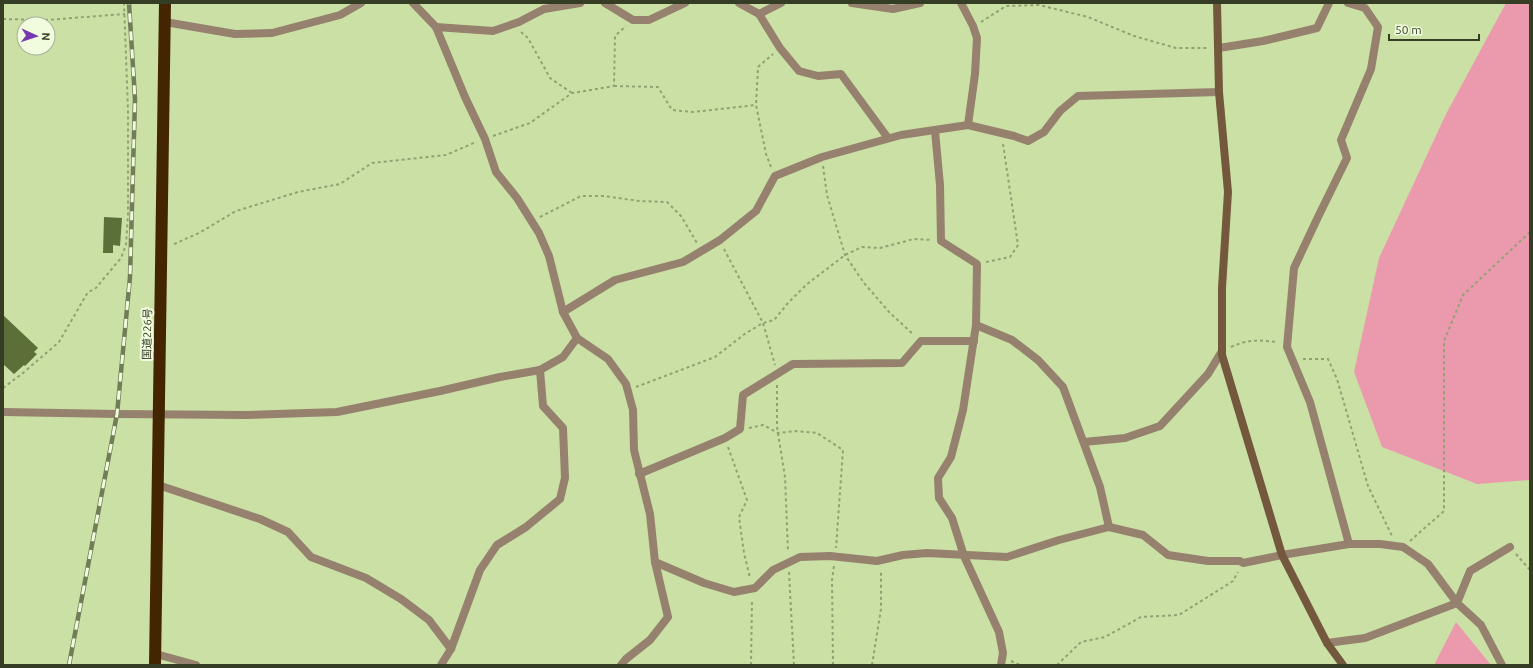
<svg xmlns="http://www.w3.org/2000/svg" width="1533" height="668" font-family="Ubuntu,'Noto Sans JP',sans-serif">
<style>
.green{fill:#eb9aae}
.building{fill:#5d6f39}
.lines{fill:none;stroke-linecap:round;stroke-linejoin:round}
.path{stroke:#91a174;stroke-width:2;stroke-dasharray:3 3;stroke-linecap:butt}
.street{stroke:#95816e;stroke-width:8}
.secondary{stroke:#74583d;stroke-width:8}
.highway{stroke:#432502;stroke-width:12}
.rail-casing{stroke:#707d57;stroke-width:4.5}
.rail{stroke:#f1fcdf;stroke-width:3;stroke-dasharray:9;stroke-linecap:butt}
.labels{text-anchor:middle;stroke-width:4;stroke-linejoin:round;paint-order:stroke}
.street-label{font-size:11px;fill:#353d25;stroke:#f1fcdf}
</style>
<rect width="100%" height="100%" fill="#cbe0a5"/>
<g class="green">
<polygon points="1506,3 1530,3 1530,480 1477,484 1382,447 1354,372 1379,258 1446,114"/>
<polygon points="1456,622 1491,665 1434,665"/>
</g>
<g class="building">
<polygon points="104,217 122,218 120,246 113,245 113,253 103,253"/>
<polygon points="3,315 38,348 34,352 37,354 25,366 24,365 14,374 3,364"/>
</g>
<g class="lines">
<g class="path">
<polyline points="3,19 46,20 125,14"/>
<polyline points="981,22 1006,6 1039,5 1088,17 1134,36 1176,48 1209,48"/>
<polyline points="521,32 528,38 550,78 572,93"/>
<polyline points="614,86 658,87 672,110 693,112 756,105"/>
<polyline points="493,136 530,123 572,93 614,86 615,36 626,26"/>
<polyline points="823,166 827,195 845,255 864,283 890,313 914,335"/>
<polyline points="771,167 766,154 756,105 758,67 773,54"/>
<polyline points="540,217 581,196 604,196 639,201 667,202 681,216 697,243"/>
<polyline points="174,244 199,233 236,211 298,192 340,184 372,163 446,155 476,142"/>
<polyline points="724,249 763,323 775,365"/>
<polyline points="986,262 1010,257 1018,245 1003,144"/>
<path d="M1231,347C1249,339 1258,340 1277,342"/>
<polyline points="1303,359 1328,359 1337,379 1368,486 1392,536"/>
<polyline points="777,385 777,427 785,477 788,552"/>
<polyline points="636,387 715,357 746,333 763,323 774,320 788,303 806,285 845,255 862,247 880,248 914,239 932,240"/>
<polyline points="3,388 23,373 59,342 88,292 95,289 121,258 126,245 128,214 128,110 124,3"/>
<polyline points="749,428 763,425 778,433 796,431 817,433 843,450 836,548"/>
<polyline points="728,447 747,500 739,517 744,553 750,578"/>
<polyline points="1410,541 1444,511 1444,341 1463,295 1530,232"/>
<polyline points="1516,554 1530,570"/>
<polyline points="789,572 794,665"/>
<polyline points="1011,661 1020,665"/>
<polyline points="751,665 752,599"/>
<polyline points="833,665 832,580 834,566"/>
<polyline points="872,665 881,609 881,571"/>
<polyline points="1057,665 1081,642 1105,637 1141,617 1179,615 1233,581 1238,572"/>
</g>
<g class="street">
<polyline points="413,3 436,27 465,97 485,139 496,172 517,198 539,233 549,256 563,312 577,338 608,359 626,384 633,410 634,450 650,514 655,562 704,583 734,592 755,588 773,570 800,557 830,556 877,561 903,555 927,553 1007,557 1059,540 1109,527 1143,535 1168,555 1208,561 1240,561 1243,563 1282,555 1349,544 1380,544 1403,547 1428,564 1457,603 1481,625 1502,665"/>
<polyline points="605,3 633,20 649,20 685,3"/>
<polyline points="739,3 759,14 780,48 799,71 818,76 841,74 888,138"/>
<polyline points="852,3 893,9 920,3"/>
<polyline points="961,3 973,26 977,38 975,74 968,125"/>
<polyline points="1348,3 1365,8 1378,27 1371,69 1341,140 1347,158 1318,217 1294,268 1287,347 1310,402 1349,544"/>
<polyline points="759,14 781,3"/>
<polyline points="165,22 235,34 272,33 340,15 361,3"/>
<polyline points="436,27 493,31 519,22 544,9 580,3"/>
<polyline points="1219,48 1263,41 1317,28 1329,3"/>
<polyline points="935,131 940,185 941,241 977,264 976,325 963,410 951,457 938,478 939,498 952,518 964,556 999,632 1003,653 1001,665"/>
<polyline points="563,312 615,280 683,262 720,240 756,211 775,176 822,157 901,135 968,125 1014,136 1028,141 1044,132 1060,111 1078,96 1219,92"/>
<polyline points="976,325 1012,340 1038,360 1063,387 1100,487 1109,527"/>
<polyline points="3,412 117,414 245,415 337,412 440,391 500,377 540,370 563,357 577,338"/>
<polyline points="1084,442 1125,438 1160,426 1208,374 1222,351"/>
<polyline points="639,474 725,438 740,429 743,395 793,364 902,363 921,341 974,341"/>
<polyline points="158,485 260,519 288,532 311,557 366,578 401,599 429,620 451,649"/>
<polyline points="1327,643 1365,638 1457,603 1470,571 1510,547"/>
<polyline points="156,654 196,665"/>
<polyline points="441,665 451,649 480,570 497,545 526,527 560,499 565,478 563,428 543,406 540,370"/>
<polyline points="621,665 626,659 650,640 668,617 655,562"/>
</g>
<polyline class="secondary" points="1217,3 1219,92 1228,192 1222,288 1222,355 1282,555 1327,643 1343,665"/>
<polyline class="highway" points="155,665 165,3"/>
<defs>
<polyline id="rail" points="69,665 117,414 130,277 135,99 129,3"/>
</defs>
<use href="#rail" class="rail-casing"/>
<use href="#rail" class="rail"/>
</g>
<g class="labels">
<g class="street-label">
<text transform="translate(147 334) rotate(-89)" y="4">国道226号</text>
</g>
</g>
<rect width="1533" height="668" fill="none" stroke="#353d25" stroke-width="8"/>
<g transform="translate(36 36) rotate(93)"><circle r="19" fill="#f1fcdf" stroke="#a6b095"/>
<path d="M0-3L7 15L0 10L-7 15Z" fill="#7639af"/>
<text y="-6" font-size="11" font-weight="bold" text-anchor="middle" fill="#353d25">N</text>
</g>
<path d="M1389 34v6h90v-6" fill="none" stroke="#353d25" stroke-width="2"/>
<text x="1395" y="34" font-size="12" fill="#353d25" stroke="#f1fcdf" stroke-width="3" paint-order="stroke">50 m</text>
</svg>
